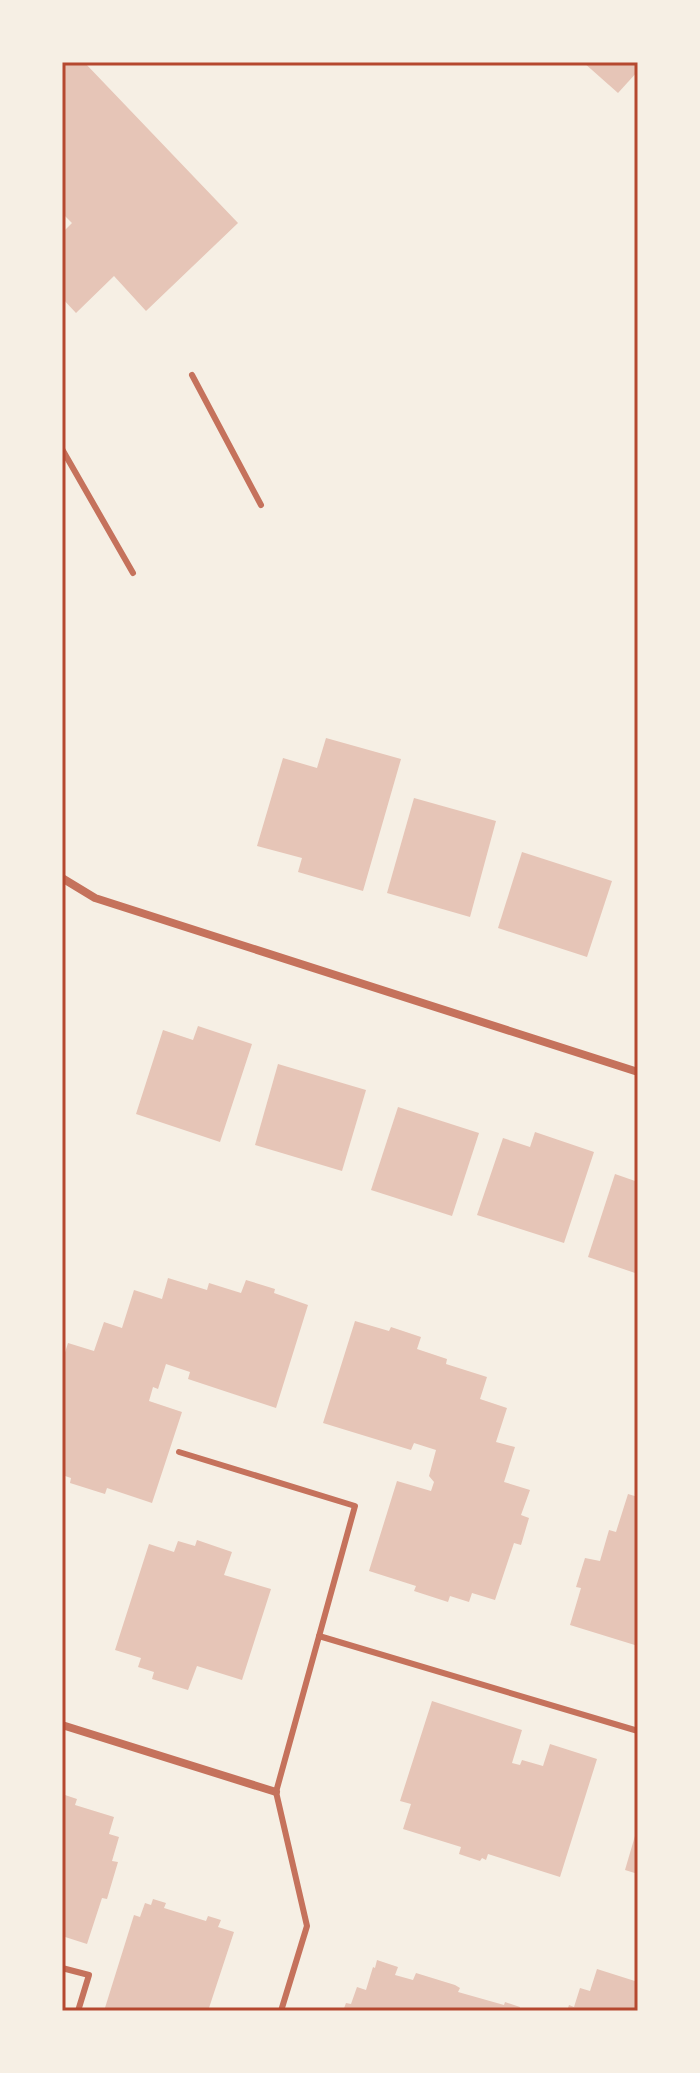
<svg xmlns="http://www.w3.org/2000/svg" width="700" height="2073" font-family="'Asap Condensed',sans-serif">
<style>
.building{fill:#e6c5b7}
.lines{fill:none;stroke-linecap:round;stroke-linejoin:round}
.service{stroke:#c5725c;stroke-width:6}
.minor{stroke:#c5725c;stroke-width:8}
.neatline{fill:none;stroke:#b5482f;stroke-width:3}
</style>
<rect width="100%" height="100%" fill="#f6efe4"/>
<g class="building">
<polygon points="62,62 84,62 238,223 146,311 114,276 76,313 62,298 62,233 72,223 62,213"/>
<polygon points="583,62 638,62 638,71 618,93"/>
<polygon points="326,738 401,759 363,891 298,872 302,858 257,846 283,758 317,768"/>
<polygon points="414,798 496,821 470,917 387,893"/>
<polygon points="522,852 612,881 587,957 498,928"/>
<polygon points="198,1026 252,1044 220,1142 136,1114 163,1030 193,1040"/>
<polygon points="278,1064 366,1090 342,1171 255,1145"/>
<polygon points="398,1107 479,1133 452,1216 371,1190"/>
<polygon points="535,1132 594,1152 564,1243 477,1215 503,1138 530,1147"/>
<polygon points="615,1174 638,1182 638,1274 588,1257"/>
<polygon points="168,1278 207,1290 209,1283 241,1293 246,1280 275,1289 274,1293 308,1305 276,1408 188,1379 190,1372 166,1364 158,1389 153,1387 149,1401 182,1412 152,1503 107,1488 105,1494 70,1483 71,1478 62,1475 62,1362 68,1343 94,1351 104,1322 122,1328 134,1290 162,1299"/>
<polygon points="355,1321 389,1331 391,1327 421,1337 417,1349 447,1359 446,1364 487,1377 480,1399 507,1408 496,1442 515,1447 504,1482 530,1490 521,1515 529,1518 521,1545 514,1543 495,1600 472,1593 469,1602 450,1596 448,1602 414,1591 416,1586 369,1571 397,1481 431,1491 434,1482 429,1476 436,1450 414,1443 411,1450 323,1423"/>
<polygon points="628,1494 638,1497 638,1646 570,1625 581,1588 576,1587 585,1558 600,1561 609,1530 616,1532"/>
<polygon points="197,1540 232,1552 224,1575 271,1589 242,1680 197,1666 188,1690 152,1679 154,1672 138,1667 141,1658 115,1650 149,1544 174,1552 178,1541 195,1546"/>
<polygon points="432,1701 522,1730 512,1763 520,1765 522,1760 543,1766 550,1744 597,1759 560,1877 488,1854 486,1860 482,1858 480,1861 459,1854 461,1847 403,1829 411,1804 400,1801"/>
<polygon points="62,1794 77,1799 75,1805 114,1817 109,1834 119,1837 112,1861 118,1862 107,1899 102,1898 87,1944 62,1936"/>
<polygon points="637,1829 638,1829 638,1874 625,1870"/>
<polygon points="153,1899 166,1903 164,1908 206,1921 208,1916 221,1920 218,1927 234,1932 208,2011 104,2011 134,1915 140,1917 145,1903 151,1905"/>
<polygon points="377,1960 398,1967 395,1975 413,1980 416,1973 455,1985 460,1988 458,1992 504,2005 505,2002 520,2007 519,2011 343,2011 346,2003 351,2004 357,1987 366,1990 373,1967 375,1968"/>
<polygon points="597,1969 638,1982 638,2011 567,2011 569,2005 574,2007 580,1988 590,1991"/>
</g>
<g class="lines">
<g class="service">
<polyline points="192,375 261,505"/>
<polyline points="62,449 133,573"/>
<polyline points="179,1452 355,1506 276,1792 307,1926 281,2011"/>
<polyline points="319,1636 638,1731"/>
<polyline points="62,1968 89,1975 78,2011"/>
</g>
<g class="minor">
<polyline points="62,878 95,898 638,1072"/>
<polyline points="62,1725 276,1792"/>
</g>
</g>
<rect width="700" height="2073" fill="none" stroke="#f6efe4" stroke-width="128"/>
<rect x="64" y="64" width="572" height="1945" class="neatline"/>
</svg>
